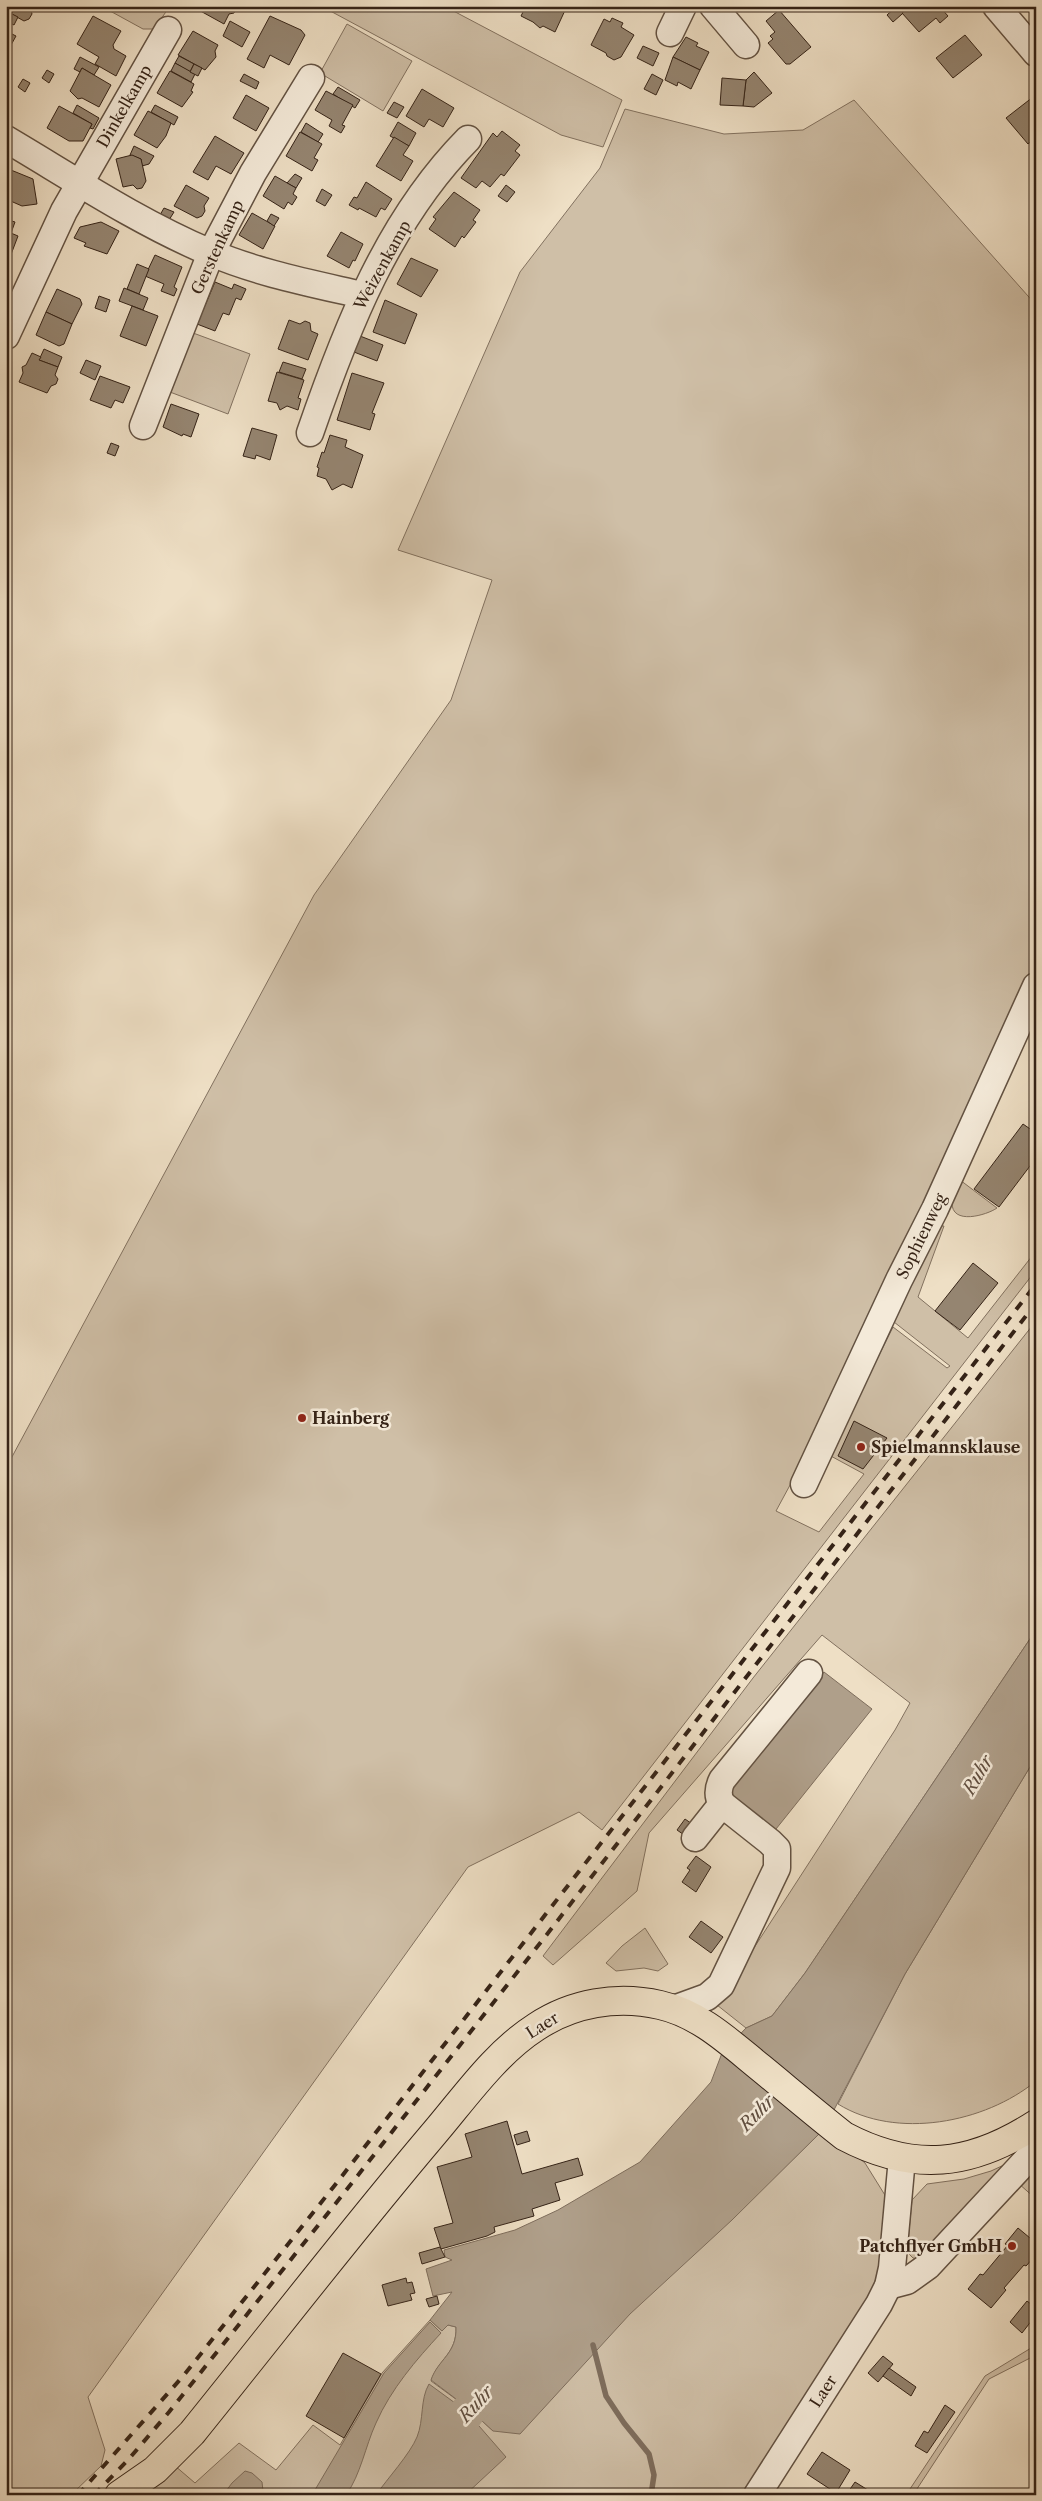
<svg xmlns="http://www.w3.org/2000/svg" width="1042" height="2501" font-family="'Libre Caslon Text',serif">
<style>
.green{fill:#cfbfa7;stroke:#82715f}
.water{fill:#af9f8a;stroke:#7e6d5c}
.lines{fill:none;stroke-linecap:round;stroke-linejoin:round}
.stream{stroke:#7e6d5c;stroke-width:5.5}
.river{stroke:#af9f8a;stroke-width:35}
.building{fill:#958571;stroke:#352317}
.minor-casing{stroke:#635242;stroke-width:29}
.major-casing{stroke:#352317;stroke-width:30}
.minor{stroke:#f4ead9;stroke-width:26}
.major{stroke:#eedfc5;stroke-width:28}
.rail{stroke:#352317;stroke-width:4;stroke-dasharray:9 9;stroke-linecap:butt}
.poi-dot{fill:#8f2418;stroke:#f4ead9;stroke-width:2}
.labels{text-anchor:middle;stroke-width:5;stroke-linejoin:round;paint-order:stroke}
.street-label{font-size:16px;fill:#352317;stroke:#f4ead9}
.poi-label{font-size:16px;font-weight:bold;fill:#352317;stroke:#f4ead9;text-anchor:start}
.water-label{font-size:18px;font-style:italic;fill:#604e3f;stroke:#f4ead9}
</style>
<rect width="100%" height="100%" fill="#eedfc5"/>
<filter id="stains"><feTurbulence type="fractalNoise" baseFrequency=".004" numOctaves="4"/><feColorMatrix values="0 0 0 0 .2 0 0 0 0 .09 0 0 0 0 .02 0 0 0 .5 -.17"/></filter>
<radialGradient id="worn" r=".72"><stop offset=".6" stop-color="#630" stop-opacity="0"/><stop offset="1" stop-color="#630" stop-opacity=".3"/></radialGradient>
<g class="green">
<polygon points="101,6 170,6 154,29 143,29"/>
<polygon points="321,6 444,6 622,100 603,147 561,135"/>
<polygon points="347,24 412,61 383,111 320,73"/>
<polygon points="854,100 1036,305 1036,971 993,1056 857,1361 776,1511 819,1532 864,1474 829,1455 893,1327 947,1368 950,1366 894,1322 938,1226 944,1226 918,1297 968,1338 1036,1251 1036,1270 602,1830 579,1812 468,1867 88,2397 105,2450 101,2466 73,2493 68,2495 6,2495 6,1468 314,895 451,700 492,580 398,550 520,272 600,168 625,109 724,134 803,130"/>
<polygon points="185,330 250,354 228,414 162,389"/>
<path d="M960,1180L997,1208C987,1215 951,1226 952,1202C952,1195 958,1186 960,1180Z"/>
<polygon points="1036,1321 1036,1630 805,1973 772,2016 746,2028 717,2005 895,1730 910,1703 822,1635 649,1833 637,1891 553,1965 543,1956 753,1678"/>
<path d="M1036,1757V2081C985,2123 896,2140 838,2104L905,1974Z"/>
<polygon points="645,1928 668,1964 658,1971 644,1968 616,1971 606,1963 622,1946"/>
<path d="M824,2129L865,2163L888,2200L877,2280L858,2330L749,2495H141L174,2465L195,2483L239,2443L276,2470L313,2425L340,2445L382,2373L430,2320L442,2331L448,2325L456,2327C457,2354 438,2359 431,2381L468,2408L493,2431C607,2334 717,2234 824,2129Z"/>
<polygon points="1019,2158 918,2259 913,2258 907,2252 912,2200 927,2184 964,2179 991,2171"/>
<polygon points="1036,2166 1036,2199 1018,2183"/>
<polygon points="1036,2345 1036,2355 989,2379 913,2495 906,2495 985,2376"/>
</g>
<g class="water">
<path d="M1036,1630V1757L905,1974L824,2129L732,2220L630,2314L520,2434L493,2431L468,2408L431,2380C438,2359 457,2354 456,2327L448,2325L442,2331L430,2320L452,2292L433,2296L426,2269L452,2260L445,2257L444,2250L515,2230L558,2210L640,2162L711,2082L722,2053L746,2028L772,2016L805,1973Z"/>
<polygon points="824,1672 872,1709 772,1834 725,1797"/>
<path d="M430,2322L441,2333C416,2360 391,2389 376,2423C365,2447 361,2474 346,2495H312L384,2373Z"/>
<path d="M429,2384L466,2411L506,2457L465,2495H376C387,2479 410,2454 417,2437C424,2420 420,2399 429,2384Z"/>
<polygon points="245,2471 252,2473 262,2482 263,2491 260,2495 223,2495 232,2483"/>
</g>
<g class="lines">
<polyline class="stream" points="593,2345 606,2396 624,2423 649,2454 654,2475 651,2495"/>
<polyline class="river" points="403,2495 469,2410 503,2375"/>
</g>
<g class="building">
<polygon points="6,6 30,6 32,14 29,19 24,21 6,11"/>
<polygon points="197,6 238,6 238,7 234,13 229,14 224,24 195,8"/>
<polygon points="526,6 567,6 555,32 543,26 540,28 533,22 521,16"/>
<polygon points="897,6 910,7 893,22 887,15"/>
<polygon points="939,6 948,16 940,23 936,18 919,32 902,13 911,6"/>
<polygon points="779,10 811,47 790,64 786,64 768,43 773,39 770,36 775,32 766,21"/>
<polygon points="6,11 18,17 14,25 6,21"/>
<polygon points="93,16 121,31 113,45 114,49 126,56 116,76 95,64 99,57 77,44"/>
<polygon points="270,16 301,30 305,35 289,65 270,55 264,68 247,59"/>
<polygon points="612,18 623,23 621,27 634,35 621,57 614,60 607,56 606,53 591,45 604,19 610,22"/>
<polygon points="230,21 250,32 242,47 223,36"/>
<polygon points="6,31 16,36 6,54"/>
<polygon points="193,31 218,45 215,51 216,57 205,70 178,55"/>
<polygon points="965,35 982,55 953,78 936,58"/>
<polygon points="686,37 698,43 696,46 709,52 700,70 673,57"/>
<polygon points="643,46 659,53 653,66 637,58"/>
<polygon points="179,56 194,64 190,72 175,63"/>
<polygon points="80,57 99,67 94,75 82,68 80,72 74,69"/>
<polygon points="673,57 700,70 691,89 678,82 677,86 665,80"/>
<polygon points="175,63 195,74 191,82 171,71"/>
<polygon points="194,64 202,68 198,76 190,72"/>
<polygon points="82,68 111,85 99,107 82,98 78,99 70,91"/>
<polygon points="47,70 54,74 49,83 42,78"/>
<polygon points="170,71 194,84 191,91 193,92 182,107 157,93"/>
<polygon points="754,72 772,93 754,107 743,106 746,80"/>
<polygon points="244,74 259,82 256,89 240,81"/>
<polygon points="652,74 663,80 656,95 644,89"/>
<polygon points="722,78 746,80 743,106 720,105"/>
<polygon points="23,79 30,83 25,92 18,87"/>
<polygon points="338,87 360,100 355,108 333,94"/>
<polygon points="422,89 454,108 443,127 429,119 424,127 406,116"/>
<polygon points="326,91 353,105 342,125 345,126 341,133 329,126 332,120 315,110"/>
<polygon points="246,95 269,108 256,131 233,118"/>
<polygon points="1033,97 1036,100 1036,128 1033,131 1036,137 1028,144 1006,118"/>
<polygon points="394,102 404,107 397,118 387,113"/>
<polygon points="77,105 99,118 93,129 90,128 92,124 73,113"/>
<polygon points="155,105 178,117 174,125 151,112"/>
<polygon points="59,106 92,124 83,141 69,141 47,128"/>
<polygon points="148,111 171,123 166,136 157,148 134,135"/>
<polygon points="398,122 416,133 409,146 390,136"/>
<polygon points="306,123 323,134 318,142 301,132"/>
<polygon points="502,131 520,145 515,151 520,155 504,176 501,174 490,187 482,181 476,188 461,178 493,133 497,137"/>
<polygon points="300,132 322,144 314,158 318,160 312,171 286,156"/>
<polygon points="215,136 244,153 231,174 216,166 208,180 193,172"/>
<polygon points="394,137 409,146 403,155 413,161 401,181 376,166"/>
<polygon points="134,146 154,156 149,164 142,166 141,159 130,155"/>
<polygon points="132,155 141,159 146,181 142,188 137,189 133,185 123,187 116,159"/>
<polygon points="6,168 33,179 37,204 22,206 6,199"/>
<polygon points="295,174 302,178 296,188 287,183"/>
<polygon points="275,176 296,188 293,194 297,197 292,205 288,202 284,209 263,196"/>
<polygon points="366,182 392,199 385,210 381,208 376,217 359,208 358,210 349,205 354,197 357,198"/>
<polygon points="186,185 209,198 204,206 205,211 202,216 197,218 174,206"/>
<polygon points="506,185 515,192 507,202 498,196"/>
<polygon points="322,189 332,195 325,206 316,201"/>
<polygon points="454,192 480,210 473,220 476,222 464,238 462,236 455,247 429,229 436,219 433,217"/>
<polygon points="164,208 174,212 169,220 160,215"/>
<polygon points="252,213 275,226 263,249 239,235"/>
<polygon points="271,214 279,218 274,226 267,221"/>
<polygon points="6,219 15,222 11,233 6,231"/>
<polygon points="101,222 119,231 107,254 84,246 86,243 74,238 80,227"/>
<polygon points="6,231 18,236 7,265 6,265"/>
<polygon points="341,232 363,244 355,261 353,260 349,268 327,256"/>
<polygon points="155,255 182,267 174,287 177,289 174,296 161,291 164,284 145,276"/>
<polygon points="411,258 438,270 421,297 397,284"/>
<polygon points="137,264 149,269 139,294 127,289"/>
<polygon points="215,282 232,289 234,284 246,289 241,300 236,298 229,315 223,313 215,331 197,324"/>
<polygon points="124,288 148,298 143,310 119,301"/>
<polygon points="57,289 80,299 82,304 72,324 46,312"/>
<polygon points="99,296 110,300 106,312 95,308"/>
<polygon points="385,300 417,314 405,344 373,332"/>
<polygon points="132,306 158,316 146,346 120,336"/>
<polygon points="46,312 72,324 64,344 59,346 36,335"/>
<polygon points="289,320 300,324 305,321 310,323 311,331 318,334 308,360 278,349"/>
<polygon points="360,336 383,345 377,361 354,352"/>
<polygon points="44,349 62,357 58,367 39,360"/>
<polygon points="32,353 41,357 39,360 58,367 55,375 58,379 56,384 51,386 47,393 19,382 23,373 22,367 26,365"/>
<polygon points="86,360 101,366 95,380 80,373"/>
<polygon points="283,362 306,369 302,379 279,372"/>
<polygon points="277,372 304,380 298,398 301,399 298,410 287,406 280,410 277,403 268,401"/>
<polygon points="352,373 384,383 372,413 375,414 370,430 337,420"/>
<polygon points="100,376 130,387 123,403 115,400 111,408 90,400"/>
<polygon points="171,404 199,414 191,437 183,434 182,436 163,427"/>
<polygon points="252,428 277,435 270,460 256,455 255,459 243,456"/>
<polygon points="330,435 347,440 345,447 363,455 352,488 343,484 332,490 326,479 317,476 319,468 317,467 322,452 324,453"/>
<polygon points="111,443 119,446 115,456 107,453"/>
<polygon points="1023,1124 1036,1133 1036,1158 999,1207 974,1189"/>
<polygon points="973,1263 998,1283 960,1330 935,1311"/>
<polygon points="854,1421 887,1438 863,1469 838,1456"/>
<polygon points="685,1819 695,1826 687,1837 677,1830"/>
<polygon points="696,1856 711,1867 696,1892 682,1882 690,1870 687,1868"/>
<polygon points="701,1921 723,1937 711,1953 689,1937"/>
<polygon points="507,2121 522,2174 578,2158 583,2175 555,2183 560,2200 532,2209 534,2216 494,2227 495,2232 487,2236 441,2249 434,2228 453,2223 437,2167 472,2157 465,2134"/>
<polygon points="527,2131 530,2141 517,2145 514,2135"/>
<polygon points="1018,2228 1036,2243 1036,2255 1026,2266 1024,2265 1004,2288 1006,2290 991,2308 968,2289 980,2274 983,2275 1008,2245 1005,2244"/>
<polygon points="440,2247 445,2257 422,2264 419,2253"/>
<polygon points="406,2278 407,2283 412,2282 415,2293 410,2294 412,2300 388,2306 382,2285"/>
<polygon points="437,2296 439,2304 429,2307 426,2299"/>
<polygon points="1027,2301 1036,2308 1036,2315 1022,2333 1010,2322"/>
<polygon points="343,2353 381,2374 344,2438 306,2416"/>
<polygon points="883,2356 893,2364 878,2382 868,2373"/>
<polygon points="889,2368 916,2387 911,2396 883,2376"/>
<polygon points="945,2405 955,2412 927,2453 915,2446 924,2431 928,2433"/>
<polygon points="822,2452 850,2470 836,2493 807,2474"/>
<polygon points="855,2482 876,2495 846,2495"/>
</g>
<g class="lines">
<defs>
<g id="minor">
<polyline points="713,6 746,45"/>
<polyline points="996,6 1036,53"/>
<polyline points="670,33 683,6"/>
<path d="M6,139C72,178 138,222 209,252C258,273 310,283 362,295"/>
<polyline points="6,336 64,211 168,30"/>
<polyline points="143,426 211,253 253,173 311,78"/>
<path d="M310,433C346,329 388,220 468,139"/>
<polyline points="804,1484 899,1280 935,1209 1036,986"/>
<path d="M722,1804C717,1796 718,1788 722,1780L809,1673"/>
<polyline points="674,2009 707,1997 721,1985 777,1868 777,1849 770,1842 722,1804 695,1838"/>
<polyline points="888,2286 907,2281 928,2266 1034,2152"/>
<polyline points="757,2495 879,2304 888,2286 892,2268 902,2158"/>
</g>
<path id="major" d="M119,2495L155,2470L192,2433C272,2334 349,2234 431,2137C463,2100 494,2054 536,2027C572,2003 617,1995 660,2005C700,2014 730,2043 761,2068C789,2091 816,2114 844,2136C914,2173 971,2166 1036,2124"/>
</defs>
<use href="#minor" class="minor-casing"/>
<use href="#major" class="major-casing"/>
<use href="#minor" class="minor"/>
<use href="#major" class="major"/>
<g class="rail">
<polyline points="78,2495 184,2375 335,2185 1036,1284"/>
<polyline points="94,2495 128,2460 169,2412 344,2193 548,1933 1036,1303"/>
</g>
</g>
<g class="poi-dot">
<circle cx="302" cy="1418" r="5"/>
<circle cx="861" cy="1447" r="5"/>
<circle cx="1012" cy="2246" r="5"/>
</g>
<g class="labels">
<g class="street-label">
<text transform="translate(124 106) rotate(-60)" y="6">Dinkelkamp</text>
<text transform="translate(217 247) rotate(-65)" y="6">Gerstenkamp</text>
<text transform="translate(382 265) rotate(-61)" y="6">Weizenkamp</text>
<text transform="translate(921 1236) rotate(-64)" y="6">Sophienweg</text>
<text transform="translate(542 2025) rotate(-32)" y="6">Laer</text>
<text transform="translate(823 2391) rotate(-57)" y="6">Laer</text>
</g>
<g class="poi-label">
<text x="312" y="1424">Hainberg</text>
<text x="871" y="1453">Spielmannsklause</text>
<text x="1002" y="2252" text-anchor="end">Patchflyer GmbH</text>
</g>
<g class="water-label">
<text transform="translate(978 1775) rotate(-60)" y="6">Ruhr</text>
<text transform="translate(757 2113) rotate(-46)" y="6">Ruhr</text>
<text transform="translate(476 2404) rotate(-48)" y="6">Ruhr</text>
</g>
</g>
<rect width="1042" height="2501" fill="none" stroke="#eedfc5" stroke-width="25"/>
<rect x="8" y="8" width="1027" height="2486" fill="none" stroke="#352317" stroke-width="2.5"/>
<rect x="12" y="12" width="1017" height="2476" fill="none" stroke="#352317"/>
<rect width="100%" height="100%" filter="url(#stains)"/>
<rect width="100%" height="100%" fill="url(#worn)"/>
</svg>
